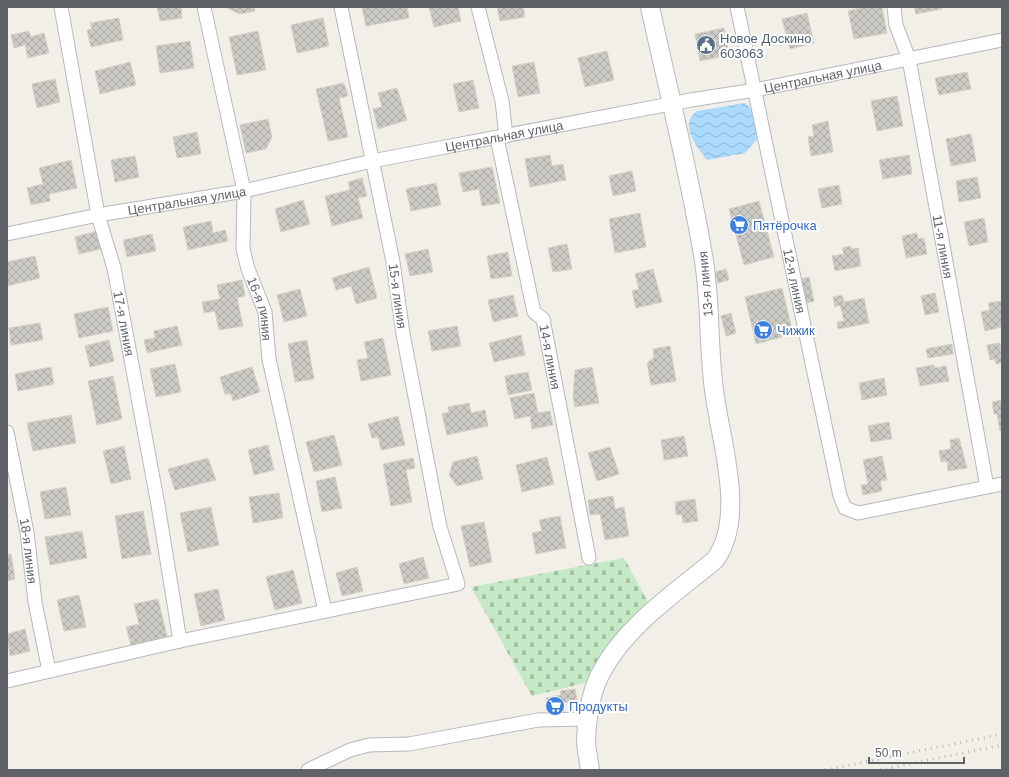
<svg xmlns="http://www.w3.org/2000/svg" width="1009" height="777" font-family="Arial,sans-serif">
<style>
.cemetery{fill:url(#cemetery-stones)}
.water{fill:url(#water-waves)}
.building{fill:url(#building-cross-hatch);stroke:#d6d1c6}
.lines{fill:none;stroke-linecap:round;stroke-linejoin:round}
.street-casing{stroke:#b5b8bc;stroke-width:15}
.secondary-casing{stroke:#b6babf;stroke-width:20}
.street{stroke:#fff;stroke-width:13}
.secondary{stroke:#fff;stroke-width:18}
.rail{stroke:#b6b7b8;stroke-width:3;stroke-dasharray:1 5;stroke-linecap:butt}
.labels{text-anchor:middle;stroke-width:4;stroke-linejoin:round;paint-order:stroke}
.service-label{font-size:13px;fill:#4e5e75;stroke:#fff;text-anchor:start}
.street-label{font-size:13px;fill:#5f6368;stroke:#fff}
.shop-label{font-size:13px;fill:#366cbe;stroke:#fff;text-anchor:start}
</style>
<defs>
<pattern id="cemetery-stones" width="16" height="16" patternUnits="userSpaceOnUse"><rect width="16" height="16" fill="#c5e8c5"/><path d="M2 7V4a2 2 0 0 1 4 0v3zM10 15v-3a2 2 0 0 1 4 0v3z" fill="#a3c0a4"/></pattern>
<pattern id="water-waves" width="16" height="10" patternUnits="userSpaceOnUse"><rect width="16" height="10" fill="#aadaff"/><path d="M0 5q4-4 8 0t8 0" fill="none" stroke="#8eb4d2"/></pattern>
<pattern id="building-cross-hatch" width="8" height="8" patternUnits="userSpaceOnUse"><rect width="8" height="8" fill="#cccac5"/><path d="M0 0l8 8M0 8l8-8" fill="none" stroke="#a9a8a4"/></pattern>
</defs>
<rect width="100%" height="100%" fill="#f1efe8"/>
<polygon class="cemetery" points="624,558 649,604 605,647 585,683 532,696 471,587"/>
<path class="water" d="M745,103L754,112L757,139L745,153L707,160C697,147 678,124 697,111Z"/>
<g class="building">
<polygon points="157,7 181,7 182,18 160,21"/>
<polygon points="225,7 254,7 255,11 240,14"/>
<polygon points="362,7 407,7 409,18 366,26"/>
<polygon points="429,7 458,7 461,21 434,27"/>
<polygon points="497,7 523,7 525,17 500,21"/>
<polygon points="864,7 882,7 887,33 854,39 848,11"/>
<polygon points="914,7 942,7 942,9 916,14"/>
<polygon points="807,13 814,43 790,49 782,19"/>
<polygon points="119,18 123,40 91,47 87,30 92,29 90,23"/>
<polygon points="323,18 329,46 297,53 291,25"/>
<polygon points="724,28 729,55 700,61 695,34"/>
<polygon points="29,31 31,37 44,33 49,53 28,58 25,45 14,48 11,35"/>
<polygon points="258,31 266,70 237,75 229,37"/>
<polygon points="190,41 194,68 160,73 156,46"/>
<polygon points="607,51 614,80 585,87 578,58"/>
<polygon points="130,62 136,85 100,94 95,71"/>
<polygon points="534,62 540,93 518,97 512,66"/>
<polygon points="967,72 971,89 939,95 935,78"/>
<polygon points="55,79 60,102 37,108 32,84"/>
<polygon points="473,80 479,108 459,112 453,84"/>
<polygon points="344,83 348,96 339,98 348,137 328,141 316,89"/>
<polygon points="397,88 407,120 378,129 373,109 382,107 378,93"/>
<polygon points="897,96 903,126 877,131 871,101"/>
<polygon points="268,119 272,137 266,149 246,153 240,125"/>
<polygon points="828,121 833,152 811,156 808,137 814,136 812,125"/>
<polygon points="197,132 201,154 177,158 173,137"/>
<polygon points="971,134 976,161 951,166 946,139"/>
<polygon points="550,155 552,166 563,164 566,180 530,187 525,159"/>
<polygon points="909,155 912,174 883,179 879,160"/>
<polygon points="135,156 139,177 115,182 111,160"/>
<polygon points="71,160 77,188 49,194 50,201 31,205 27,188 43,184 39,168"/>
<polygon points="492,167 500,203 482,206 479,189 463,192 459,173"/>
<polygon points="632,171 636,191 613,196 609,176"/>
<polygon points="977,177 981,198 959,202 956,181"/>
<polygon points="362,178 367,196 358,198 363,218 332,226 325,196 350,190 348,182"/>
<polygon points="436,183 441,205 411,211 406,189"/>
<polygon points="839,185 842,204 822,208 818,189"/>
<polygon points="303,200 310,224 281,232 275,209"/>
<polygon points="759,201 774,257 744,265 729,209"/>
<polygon points="640,213 646,247 615,253 609,219"/>
<polygon points="984,218 988,242 969,246 964,222"/>
<polygon points="211,221 213,233 225,230 228,241 188,250 183,227"/>
<polygon points="97,231 101,249 79,254 75,237"/>
<polygon points="917,233 918,239 924,238 927,254 906,258 902,236"/>
<polygon points="152,234 156,251 127,257 123,240"/>
<polygon points="567,244 572,269 553,272 548,248"/>
<polygon points="851,246 851,249 858,248 861,266 835,271 832,256 844,254 842,248"/>
<polygon points="428,249 433,272 410,276 405,254"/>
<polygon points="508,252 512,276 491,279 487,256"/>
<polygon points="35,256 40,278 7,286 7,262"/>
<polygon points="369,267 377,298 356,304 351,286 336,290 332,278"/>
<polygon points="653,269 662,302 636,308 632,291 639,289 635,274"/>
<polygon points="726,269 729,280 718,283 715,272"/>
<polygon points="809,277 814,301 806,303 800,279"/>
<polygon points="242,280 245,296 237,298 243,326 219,330 215,311 204,313 202,302 220,299 217,285"/>
<polygon points="782,288 793,334 756,344 745,297"/>
<polygon points="300,289 307,316 284,322 277,295"/>
<polygon points="935,293 939,312 925,315 921,296"/>
<polygon points="513,295 518,316 493,322 488,300"/>
<polygon points="842,295 844,302 864,298 869,323 838,329 837,322 844,321 840,305 835,307 833,297"/>
<polygon points="1002,301 1002,327 985,331 981,312 990,310 988,303"/>
<polygon points="108,307 113,331 79,338 74,314"/>
<polygon points="731,313 736,333 726,336 721,316"/>
<polygon points="40,323 43,340 11,345 9,328"/>
<polygon points="177,326 182,345 147,353 144,340 155,338 154,331"/>
<polygon points="457,326 461,346 432,351 428,331"/>
<polygon points="521,335 525,355 494,362 489,343"/>
<polygon points="383,338 391,375 361,381 357,360 368,358 364,342"/>
<polygon points="109,340 114,361 90,367 85,346"/>
<polygon points="307,340 314,379 295,382 288,344"/>
<polygon points="1000,343 1002,363 996,364 995,359 990,360 987,345"/>
<polygon points="952,344 953,354 928,358 926,349"/>
<polygon points="670,346 676,381 651,385 647,363 654,357 653,349"/>
<polygon points="175,364 181,392 156,397 150,369"/>
<polygon points="934,365 935,368 946,366 949,381 920,386 916,368"/>
<polygon points="51,367 54,384 18,391 15,374"/>
<polygon points="252,367 260,392 233,401 231,394 225,394 220,377"/>
<polygon points="592,367 599,403 575,407 573,397 575,370"/>
<polygon points="528,372 532,390 508,395 505,376"/>
<polygon points="113,376 122,419 97,425 88,381"/>
<polygon points="884,378 887,395 862,400 859,383"/>
<polygon points="534,393 538,413 550,411 553,425 532,429 530,416 515,419 510,398"/>
<polygon points="1002,400 1002,431 1000,431 997,414 994,414 992,402"/>
<polygon points="469,403 471,413 485,410 488,426 447,435 442,414 449,412 448,407"/>
<polygon points="71,415 76,443 33,451 27,423"/>
<polygon points="398,416 405,445 381,450 378,437 372,438 368,424"/>
<polygon points="889,422 892,439 871,442 868,426"/>
<polygon points="334,435 342,465 314,472 306,442"/>
<polygon points="684,436 688,456 664,460 661,440"/>
<polygon points="959,438 967,468 948,471 947,461 941,462 939,451 951,449 950,440"/>
<polygon points="268,445 274,470 254,475 248,450"/>
<polygon points="124,446 131,479 111,484 103,451"/>
<polygon points="610,447 619,474 597,481 588,453"/>
<polygon points="477,456 483,479 457,486 449,475 453,462"/>
<polygon points="882,456 887,480 880,481 882,491 863,495 861,485 868,484 863,460"/>
<polygon points="547,457 554,484 522,492 516,465"/>
<polygon points="208,458 216,480 175,490 168,469"/>
<polygon points="413,458 415,468 406,470 412,502 391,506 383,464"/>
<polygon points="335,477 342,508 322,512 316,481"/>
<polygon points="66,487 71,515 45,519 40,492"/>
<polygon points="279,493 283,518 253,523 249,497"/>
<polygon points="613,496 615,509 624,507 629,536 605,540 600,514 590,515 588,500"/>
<polygon points="695,499 698,521 683,523 682,514 676,515 675,502"/>
<polygon points="211,507 219,545 188,552 180,513"/>
<polygon points="143,511 151,554 122,559 115,516"/>
<polygon points="560,516 566,548 536,554 532,533 542,531 539,520"/>
<polygon points="484,522 492,562 470,567 461,526"/>
<polygon points="82,531 87,558 50,565 45,537"/>
<polygon points="11,554 15,579 7,581 7,555"/>
<polygon points="423,557 429,578 404,584 399,564"/>
<polygon points="357,567 363,591 342,596 336,573"/>
<polygon points="293,570 302,603 275,610 266,577"/>
<polygon points="218,589 225,620 201,626 194,594"/>
<polygon points="79,595 86,627 64,631 57,600"/>
<polygon points="158,599 167,636 131,645 126,627 139,624 134,604"/>
<polygon points="25,629 30,651 10,656 7,634"/>
<polygon points="575,689 577,700 562,703 564,711 549,714 546,698 561,695 560,691"/>
</g>
<g class="lines">
<defs>
<g id="street">
<path id="s1" d="M61,7L98,215L114,268L158,505L180,641"/>
<path id="s2" d="M204,7L244,191L243,249L248,269L265,312L269,359L325,611"/>
<polyline points="478,7 502,101 506,136"/>
<path id="s3" d="M737,7L840,496L845,508L858,513L1002,484"/>
<path id="s4" d="M894,7L896,25L909,59L987,487"/>
<path id="s5" d="M497,138L534,312L543,319L589,558"/>
<path id="s6" d="M7,234L98,215L244,191L372,161L691,100L755,90L1002,40"/>
<path id="s7" d="M7,432L27,532L35,602L49,671"/>
<polyline points="7,681 180,641 458,584 440,527 403,334 393,262 341,7"/>
<polyline points="308,770 350,750 369,745 409,744 538,720 588,719"/>
</g>
<path id="secondary" d="M590,770C589,760 586,750 586,740C587,718 591,690 602,671C627,625 675,593 715,560C747,516 720,440 714,390C708,346 711,299 703,255C689,172 668,89 650,7"/>
</defs>
<use href="#street" class="street-casing"/>
<use href="#secondary" class="secondary-casing"/>
<use href="#street" class="street"/>
<use href="#secondary" class="secondary"/>
<g class="rail">
<polyline points="825,770 1002,734"/>
<polyline points="880,770 1002,745"/>
</g>
</g>
<defs>
<symbol id="civic-disc" viewBox="-11 -11 22 22"><circle r="9.5" fill="#5c6f8a" stroke="#fff"/><path d="M-.6-6.5H3V-4.5H.6V-3L4-1V1h2V6H-6V1h2V-1L-.6-3ZM-1.2 2.5V6h2.4V2.5Z" fill="#fff"/></symbol>
<symbol id="supermarket-disc" viewBox="-11 -11 22 22"><circle r="9.5" fill="#3f7fe0" stroke="#fff"/><path d="M-6-5.5h2.5l.6 2H6L4.5 2H-2.5L-4.4-4H-6ZM-1.5 3.2a1.3 1.3 0 1 0 .1 0ZM3 3.2a1.3 1.3 0 1 0 .1 0Z" fill="#fff"/></symbol>
</defs>
<g fill-rule="evenodd">
<use href="#civic-disc" x="695" y="34" width="22" height="22"/>
<use href="#supermarket-disc" x="728" y="214" width="22" height="22"/>
<use href="#supermarket-disc" x="752" y="319" width="22" height="22"/>
<use href="#supermarket-disc" x="544" y="695" width="22" height="22"/>
</g>
<g class="labels">
<g class="service-label">
<text x="720" y="43">Новое Доскино<tspan x="720" dy="15">603063</tspan></text>
</g>
<g class="street-label">
<text dy="5" stroke="none"><textPath href="#s6" startOffset="831">Центральная улица</textPath></text>
<text dy="5" stroke="none"><textPath href="#s6" startOffset="507">Центральная улица</textPath></text>
<text dy="5" stroke="none"><textPath href="#s6" startOffset="183">Центральная улица</textPath></text>
<text dy="5" stroke="none"><textPath href="#s4" startOffset="245">11-я линия</textPath></text>
<text dy="5" stroke="none"><textPath href="#s3" startOffset="280">12-я линия</textPath></text>
<text transform="translate(705 284) rotate(-95)" y="5">13-я линия</text>
<text transform="translate(398 296) rotate(82)" y="5">15-я линия</text>
<text dy="5" stroke="none"><textPath href="#s2" startOffset="309">16-я линия</textPath></text>
<text dy="5" stroke="none"><textPath href="#s1" startOffset="323">17-я линия</textPath></text>
<text dy="5" stroke="none"><textPath href="#s5" startOffset="228">14-я линия</textPath></text>
<text dy="5" stroke="none"><textPath href="#s7" startOffset="121">18-я линия</textPath></text>
</g>
<g class="shop-label">
<text x="753" y="230">Пятёрочка</text>
<text x="777" y="335">Чижик</text>
<text x="569" y="711">Продукты</text>
</g>
</g>
<rect width="1009" height="777" fill="none" stroke="#5f6368" stroke-width="16"/>
<path d="M869 757v6h95v-6" fill="none" stroke="#5f6368" stroke-width="2"/>
<text x="875" y="757" font-size="12" fill="#5f6368" stroke="#ffffff" stroke-width="3" paint-order="stroke">50 m</text>
</svg>
